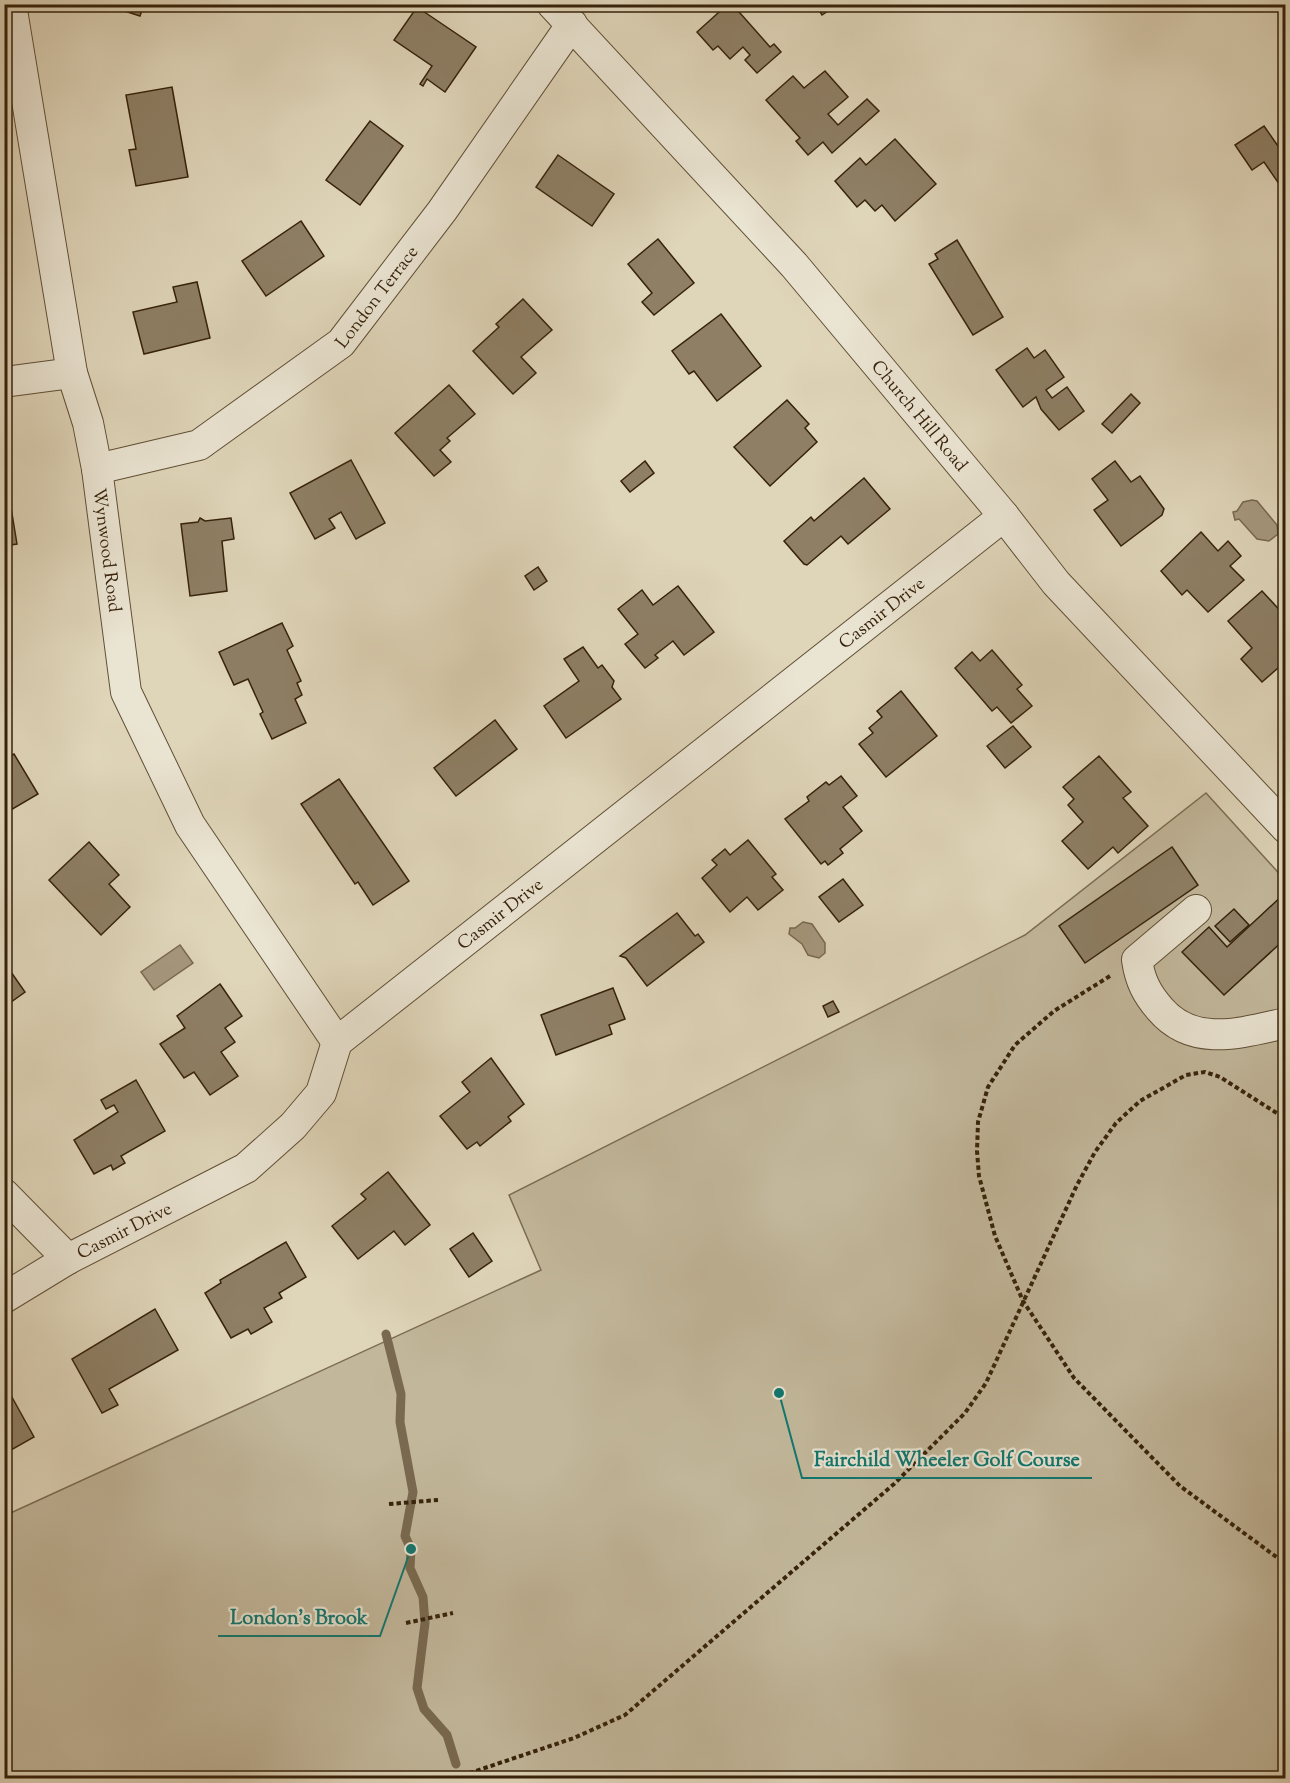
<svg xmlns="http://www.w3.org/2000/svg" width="1290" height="1783" font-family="'Sorts Mill Goudy',serif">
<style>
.green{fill:#c2b79b;stroke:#7c6c53;stroke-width:1.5}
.water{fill:#a6987e;stroke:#796950;stroke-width:1.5}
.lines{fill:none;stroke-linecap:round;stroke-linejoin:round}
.stream{stroke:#796950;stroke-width:9}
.building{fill:#8e7f65;stroke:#36220b;stroke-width:1.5}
.minor-casing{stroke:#604f36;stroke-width:32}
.path{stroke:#36220b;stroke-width:4;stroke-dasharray:4.5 3;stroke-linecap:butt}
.minor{stroke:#eae4d2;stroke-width:30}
.labels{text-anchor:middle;stroke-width:4.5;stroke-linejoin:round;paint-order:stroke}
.street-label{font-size:18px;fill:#36220b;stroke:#eae4d2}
.leader{fill:none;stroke:#0f766e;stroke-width:2}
.callout-dot{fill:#0f766e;stroke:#eae4d2;stroke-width:2}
.callout-label{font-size:20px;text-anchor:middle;font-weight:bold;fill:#0f766e;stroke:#eae4d2;stroke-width:4.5;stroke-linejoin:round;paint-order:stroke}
</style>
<rect width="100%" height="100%" fill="#dfd5b9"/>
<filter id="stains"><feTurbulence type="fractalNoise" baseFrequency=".00333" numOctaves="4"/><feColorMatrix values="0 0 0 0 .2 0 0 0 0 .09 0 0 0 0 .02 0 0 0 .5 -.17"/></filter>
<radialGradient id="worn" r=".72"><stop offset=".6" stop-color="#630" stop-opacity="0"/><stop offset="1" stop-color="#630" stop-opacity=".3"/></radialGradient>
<polygon class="green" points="1206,793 1285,880 1285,1778 5,1778 4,1516 541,1270 509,1195 1025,935"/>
<g class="water">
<polygon points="1252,500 1257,501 1277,525 1278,534 1269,541 1257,539 1239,519 1235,520 1233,512 1237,511 1243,502"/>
<polygon points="803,922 812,924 825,943 825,953 819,958 808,955 802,944 789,934 790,928 795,928"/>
<polygon points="180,945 193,963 154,990 141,972"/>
</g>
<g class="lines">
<polyline class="stream" points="386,1334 401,1394 400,1422 413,1492 405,1536 411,1549 410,1568 423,1597 425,1623 417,1688 424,1709 447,1735 456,1764"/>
</g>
<g class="building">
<polygon points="103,4 144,4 140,16"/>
<polygon points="728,4 732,4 770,47 774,44 781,52 757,73 745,60 750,55 743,47 730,59 718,46 713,50 697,32"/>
<polygon points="821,4 833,4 834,7 822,15 817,7"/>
<polygon points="417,7 476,47 445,92 427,79 423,86 420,84 432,66 394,40"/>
<polygon points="825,71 848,97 828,114 838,125 867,99 879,111 832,153 823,142 808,155 796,141 800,138 766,100 793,76 804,88"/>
<polygon points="172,87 188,177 136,186 129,150 136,149 126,95"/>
<polygon points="370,121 403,146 360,205 326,180"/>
<polygon points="1264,126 1280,149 1286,145 1286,194 1264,162 1252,170 1235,145"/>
<polygon points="895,139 936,184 895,221 882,205 875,211 865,200 857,207 835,181 860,158 866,165"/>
<polygon points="558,155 614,194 592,226 536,187"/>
<polygon points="301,221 324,256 266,296 242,261"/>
<polygon points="658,239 694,283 654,315 642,302 652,293 628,264"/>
<polygon points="957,240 1003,317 973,335 929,264 938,259 935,254"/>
<polygon points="197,282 210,338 144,354 133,312 177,302 173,287"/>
<polygon points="523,299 552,330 521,357 536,373 513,394 473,351 499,327 496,324"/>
<polygon points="721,314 761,366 717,401 694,371 689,374 672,351"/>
<polygon points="1027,348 1034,358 1045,350 1064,377 1046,390 1052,398 1067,387 1084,411 1059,430 1041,409 1036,397 1023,407 996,370"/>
<polygon points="449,385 475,414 447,438 450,441 440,450 451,462 434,476 395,433"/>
<polygon points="1131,394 1140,403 1112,433 1102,424"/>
<polygon points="787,400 809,424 805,428 817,442 770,486 734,447"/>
<polygon points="351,460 385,523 356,539 341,512 329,519 335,528 315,539 290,493"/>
<polygon points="645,461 654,473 630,492 621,481"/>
<polygon points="1115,461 1131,482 1140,476 1164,509 1162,515 1121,546 1094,510 1108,500 1092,479"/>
<polygon points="4,465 17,544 4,546"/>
<polygon points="864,478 890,509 848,544 841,536 807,565 804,564 784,541 811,517 814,521"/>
<polygon points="200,518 205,521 231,518 234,539 222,541 227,591 190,596 181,524 198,522"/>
<polygon points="1201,532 1218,551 1228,541 1241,556 1230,566 1244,580 1208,612 1187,590 1182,595 1161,571"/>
<polygon points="538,567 547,581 534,590 525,576"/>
<polygon points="678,586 714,632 684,655 673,641 655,655 658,658 645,668 625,644 638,634 618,609 642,590 653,605"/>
<polygon points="1262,591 1286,617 1286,661 1262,682 1241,659 1252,648 1228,621"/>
<polygon points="282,623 293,646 287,650 301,681 297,683 302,695 295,699 306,723 272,739 260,714 263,712 248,679 234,685 219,652"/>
<polygon points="583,647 598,668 602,665 614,681 612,687 621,699 566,738 544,706 579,681 564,659"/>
<polygon points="992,650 1022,685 1017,689 1032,706 1011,723 997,707 992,711 955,668 972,652 980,661"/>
<polygon points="901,691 937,736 886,777 859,744 873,733 869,728 882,717 877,711"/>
<polygon points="495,720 517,749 456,796 434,768"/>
<polygon points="1013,726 1031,747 1005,768 987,746"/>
<polygon points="4,750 8,757 14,754 38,794 4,814"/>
<polygon points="1099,756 1131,792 1123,798 1148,826 1118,853 1113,847 1088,869 1062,841 1083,822 1068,805 1074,799 1063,787"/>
<polygon points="841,776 857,796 843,807 862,831 840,849 843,853 828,865 825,861 821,864 785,819 809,801 807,797 826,782 829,785"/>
<polygon points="339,779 409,881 373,905 358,882 355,884 301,804"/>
<polygon points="748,840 776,874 772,877 783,890 758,910 747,897 730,912 702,878 717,865 712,860 725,849 730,855"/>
<polygon points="89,842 119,875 109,884 130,907 101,935 49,880"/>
<polygon points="1172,847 1198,885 1085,963 1059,926"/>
<polygon points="843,879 863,905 839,922 819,897"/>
<polygon points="1286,892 1286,938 1224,995 1182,952 1209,927 1227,947"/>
<polygon points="1234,909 1249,925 1230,942 1215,926"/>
<polygon points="677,913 695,936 698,934 704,942 647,986 626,958 620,956"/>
<polygon points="11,972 25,992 4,1007 4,977"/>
<polygon points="220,984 242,1016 225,1028 235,1042 221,1052 238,1076 210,1095 194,1072 184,1078 160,1044 185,1028 177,1016"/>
<polygon points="613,988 625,1019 609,1025 612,1034 556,1055 541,1015"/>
<polygon points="833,1001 839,1012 828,1017 823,1006"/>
<polygon points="491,1058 524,1104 508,1117 511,1121 480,1146 477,1142 467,1149 440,1116 470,1092 462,1082"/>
<polygon points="136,1080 165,1131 121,1156 125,1163 113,1170 111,1165 94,1174 74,1140 118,1112 114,1105 106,1109 101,1100"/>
<polygon points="388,1172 430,1225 405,1245 394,1231 358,1259 332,1226 366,1199 361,1194"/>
<polygon points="473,1233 492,1261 469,1277 450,1249"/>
<polygon points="286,1242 306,1277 279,1293 282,1298 264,1308 272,1322 251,1334 248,1329 231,1338 205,1293 221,1283 220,1280"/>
<polygon points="155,1309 178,1350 109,1389 118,1405 102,1413 72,1359"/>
<polygon points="8,1390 34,1437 4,1454 4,1392"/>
</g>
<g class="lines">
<defs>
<g id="minor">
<path id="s1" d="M11,4L72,373L88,423L97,469L126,692L190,825L337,1042"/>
<path id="s2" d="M552,4L794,265L1004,516L1056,583L1286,828"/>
<polyline points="4,382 72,373"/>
<path id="s3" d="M97,469L199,445L341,343L442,211L572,24"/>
<path d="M1196,910L1137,960C1140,981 1147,994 1160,1009C1193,1048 1241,1033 1286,1023"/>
<polyline points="4,1194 68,1259"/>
<path id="s4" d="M4,1298L68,1259L246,1168L293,1126L321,1093L337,1042L1004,516"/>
</g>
</defs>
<use href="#minor" class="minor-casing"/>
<g class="path">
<polyline points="1110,976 1054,1011 1015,1045 988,1087 978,1122 977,1151 979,1176 995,1236 1023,1301 1074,1378 1180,1486 1286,1564"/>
<polyline points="389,1504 438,1500"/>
<polyline points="406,1623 453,1613"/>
<polyline points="455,1778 574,1738 625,1715 894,1484 965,1413 986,1383 1077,1185 1095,1152 1116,1123 1140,1101 1186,1075 1205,1072 1220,1077 1286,1119"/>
</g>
<use href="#minor" class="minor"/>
</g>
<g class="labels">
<g class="street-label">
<text dy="6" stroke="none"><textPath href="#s3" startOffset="338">London Terrace</textPath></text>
<text dy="6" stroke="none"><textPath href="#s2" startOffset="552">Church Hill Road</textPath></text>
<text dy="6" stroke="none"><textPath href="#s1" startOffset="555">Wynwood Road</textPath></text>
<text dy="6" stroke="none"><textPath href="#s4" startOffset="1128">Casmir Drive</textPath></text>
<text dy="6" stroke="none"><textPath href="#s4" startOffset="642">Casmir Drive</textPath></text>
<text dy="6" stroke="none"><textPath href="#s4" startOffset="138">Casmir Drive</textPath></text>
</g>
</g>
<path class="leader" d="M779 1393L802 1478H1092M411 1549L380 1636H218"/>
<g class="callout-dot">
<circle cx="779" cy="1393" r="6"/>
<circle cx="411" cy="1549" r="6"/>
</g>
<g class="callout-label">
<text x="947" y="1466">Fairchild Wheeler Golf Course</text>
<text x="299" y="1624">London's Brook</text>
</g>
<rect width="1290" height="1783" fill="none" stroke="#dfd5b9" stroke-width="24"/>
<rect x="6" y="6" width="1278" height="1771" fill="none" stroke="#36220b" stroke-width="3"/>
<rect x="12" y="12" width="1266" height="1759" fill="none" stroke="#36220b" stroke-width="1.5"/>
<rect width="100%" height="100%" filter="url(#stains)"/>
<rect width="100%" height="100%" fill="url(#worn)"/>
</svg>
